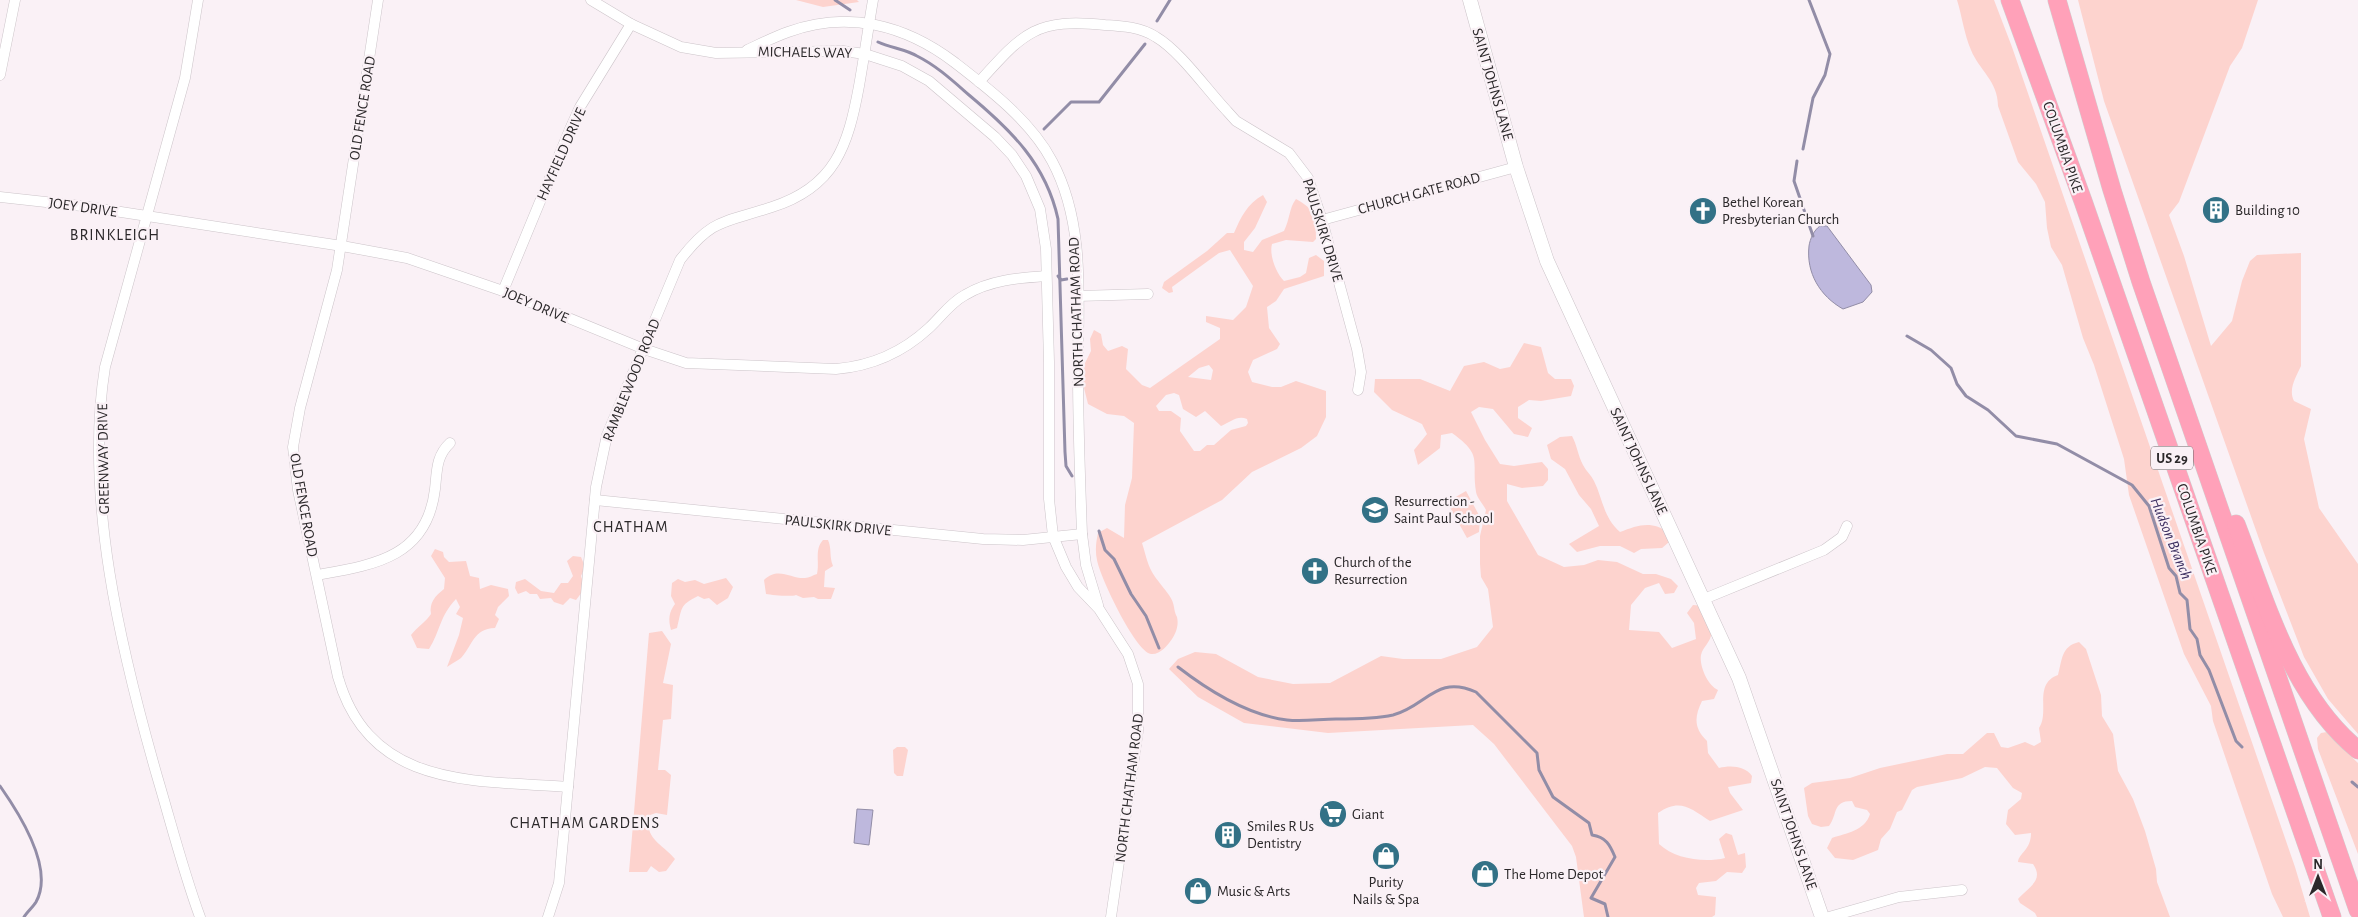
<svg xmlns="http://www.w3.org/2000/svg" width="2358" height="917" font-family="'Alegreya Sans',sans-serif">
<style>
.green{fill:#fdd3ce;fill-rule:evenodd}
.water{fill:#beb8dd;stroke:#928da7}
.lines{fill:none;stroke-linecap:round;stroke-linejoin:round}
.stream{stroke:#928da7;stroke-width:3}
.street-casing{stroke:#ccc4c9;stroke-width:11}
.secondary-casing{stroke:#ccc4c9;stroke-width:15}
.highway-casing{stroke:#d0d0d0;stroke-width:19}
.street{stroke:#fff;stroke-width:10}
.secondary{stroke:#fff;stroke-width:14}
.highway{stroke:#ffa1b9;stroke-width:18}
.labels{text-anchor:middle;stroke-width:4.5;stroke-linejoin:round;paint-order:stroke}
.shield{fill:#faf1f6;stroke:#696467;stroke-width:1}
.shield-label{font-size:14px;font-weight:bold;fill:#2b282a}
.street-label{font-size:15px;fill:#2b282a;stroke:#faf1f6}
.poi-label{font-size:15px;fill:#2b282a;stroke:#faf1f6;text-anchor:start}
.neighbourhood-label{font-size:16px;letter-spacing:1px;fill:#2b282a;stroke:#faf1f6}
.water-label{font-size:16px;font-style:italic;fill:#3e3162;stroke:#faf1f6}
</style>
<rect width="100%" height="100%" fill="#faf1f6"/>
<g class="green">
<polygon points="796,0 857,0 859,2 823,7"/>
<path d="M1957,0H1994L2012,47L2295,867L2310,917H2283L2272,894L2213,721L2211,706L2184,654L2129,495L2124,459L2094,365L2083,338L2062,265L2051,247L2047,228L2045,202L2036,184L2018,162L1998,106C1998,81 1979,70 1971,50C1964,34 1962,16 1957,0Z"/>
<path d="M2078,0H2258L2242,48L2230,66L2179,202L2169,215L2184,256L2211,346L2232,321L2242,281L2250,261L2257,255L2301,253V366C2296,377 2288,389 2294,401L2311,409L2304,439L2319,508L2358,564V734L2328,699L2304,657L2264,553L2104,101Z"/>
<path d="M1263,195L1267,202L1255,228L1244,242V250L1253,252L1262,240L1284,231C1290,219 1289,208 1296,199C1316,210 1316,217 1316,239L1313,242L1286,240L1272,244C1269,255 1276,273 1284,281L1300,277L1306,273L1309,258L1316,255L1324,261V276L1284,289L1276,301L1267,307L1269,328L1280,344L1277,349L1253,360L1248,372L1252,382L1272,387H1281L1296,381L1326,391V417L1317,436L1301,448L1252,472L1222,500L1142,543C1145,552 1147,563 1152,572C1156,580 1172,596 1173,603C1175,610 1174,611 1177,617C1179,625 1176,633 1172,639C1168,645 1160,655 1151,654C1135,651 1100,577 1097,560C1095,551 1096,542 1098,533L1107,528L1124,538L1125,505L1132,478L1134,423L1124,416L1107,414L1088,404L1083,384L1084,365L1091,351L1090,339L1094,330L1101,334L1103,345L1108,351L1122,346L1128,349L1126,369L1142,385L1150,388L1220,339V328L1206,322V316L1233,320L1246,307L1253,286L1230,250L1219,253L1172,287L1173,292L1169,293L1162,288L1164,282L1207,251L1227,233H1234C1241,217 1247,204 1263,195ZM1209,365L1213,370L1211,380L1188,377L1199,368ZM1174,393L1179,395L1183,409L1196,417L1205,411L1221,426C1231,422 1237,415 1247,419L1248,423L1246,426L1231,430L1214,445H1207L1200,451H1194L1180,431L1181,418L1171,411H1159L1156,406L1166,395Z"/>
<path d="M1524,343L1541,347L1548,373L1555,379H1571L1574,386L1571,396L1541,401L1529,400L1518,407V418L1532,428L1528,437L1514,434L1493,409L1479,407L1471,412L1485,440L1500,464L1514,466L1542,462L1548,469V480L1543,486L1522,488L1507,484V501L1538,555L1564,567L1584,565L1598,560L1617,562L1643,574H1656L1671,579L1678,586L1674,593L1665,594L1659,583L1645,588L1631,605L1629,630L1659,632L1672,648L1696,639L1694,623L1687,613L1693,605L1704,606C1706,614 1710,622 1711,630C1713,641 1703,646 1701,655C1699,666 1708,686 1718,690L1714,699L1702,701C1694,717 1694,729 1707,741L1708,753L1719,768C1731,765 1745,766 1752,776L1751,783L1728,787L1730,793L1743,810L1710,821C1690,808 1680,798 1658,813L1659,844C1675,859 1704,863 1725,858L1719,839L1726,833L1732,835L1738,855L1745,853L1746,867L1742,873L1727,872L1716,881L1699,883L1696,888L1698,895L1716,897L1715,915L1712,917H1584L1576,857L1572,846L1494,744L1473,725L1328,733L1244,723L1198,697L1169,669L1178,659L1195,652L1216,654L1258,677L1293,684L1330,683L1381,656L1403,659H1441L1477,647L1493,627L1488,589L1481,577L1480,564V536L1486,510C1483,504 1477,498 1476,492C1471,460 1484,456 1452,433L1441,435L1440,448L1418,465L1414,450L1427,434L1422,424L1392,410L1374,392L1375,379H1420L1450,391L1464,366L1484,362L1500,369L1510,367Z"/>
<path d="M1572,436C1577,445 1578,456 1583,465C1586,471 1591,475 1594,481C1603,499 1603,517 1620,532C1638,525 1652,520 1669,533V542L1662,548L1641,549L1634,553L1620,546H1600L1577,552L1569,544L1599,526L1591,509L1579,495L1565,469L1551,459L1547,445L1560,437Z"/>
<polygon points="1466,491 1480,517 1479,532 1467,538 1447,502"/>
<path d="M823,540H828C832,549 829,556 833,566L825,571L824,587L835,588L831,599H818L814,597L803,598L796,595C791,597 772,595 766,594L764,580C778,566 791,579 805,578C809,578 813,575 817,574C820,562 814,550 823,540Z"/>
<path d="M435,549L443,552L444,557L449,562L466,561L470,576L479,578L480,589L491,585L508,589L509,596L498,607L495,615L499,619L495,628C473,629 473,645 461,658C457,661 451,664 447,667L459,635L463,618L456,614L460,607L456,599C439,617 441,630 429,649L417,648L411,635C417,627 426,622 431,614C429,603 435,596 444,589L445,578L431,556Z"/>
<polygon points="573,556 581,557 585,567 581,576 585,588 576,600 570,598 563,605 554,602 551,598 540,599 537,594 530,594 526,591 518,594 515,588 516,582 525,579 541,591 554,593 561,583 568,583 573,576 567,561"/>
<path d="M726,578L733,587L728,598L717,605L709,598L704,599L698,596C679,605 682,609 677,628L671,630C668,619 669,612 675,604L671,596L672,583L678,579L685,582L695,580L704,584Z"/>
<path d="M662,631L671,644L663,683L673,685L671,719L663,720L658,770H665L671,775L667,815L656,813L650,815C643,839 663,844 675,859L666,871L659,872L651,866L647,872H629L649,633Z"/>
<path d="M2079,642L2086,649L2101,695L2102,716L2113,734L2118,771L2133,799L2145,831L2156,869L2157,882L2170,917H2037L2035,913L2020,903L2018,899C2027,888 2045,881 2033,864L2018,862C2019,853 2031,850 2031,833L2015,835L2006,824L2008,810L2021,799L2022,793L2013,788L1997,768L1985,767L1962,778L1917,787L1912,790L1902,810L1897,812L1890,829L1881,839L1878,850L1853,860L1835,858L1827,848L1832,838C1846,833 1865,831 1870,814L1867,810L1855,807L1852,801C1832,801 1838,814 1829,826L1821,827L1812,824L1808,816L1804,788L1812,783L1850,778L1880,768L1947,754H1963L1987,733H1994L2001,747L2008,748L2025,742L2034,746L2041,742L2039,728C2050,712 2033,684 2058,675C2062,661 2061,646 2079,642Z"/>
<path d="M2327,732C2340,740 2347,753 2358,763V854L2318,749L2317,738L2321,733Z"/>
<polygon points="897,747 905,747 908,750 903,776 897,776 894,773 893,750"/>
</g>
<g class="water">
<path d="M1820,226H1827L1871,285L1872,292L1863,302L1843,309C1820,296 1806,273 1809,246C1810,239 1814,230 1820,226Z"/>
<polygon points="857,809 873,810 869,845 854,843"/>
</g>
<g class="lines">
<g class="stream">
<polyline points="835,0 850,10"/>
<polyline points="1157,21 1170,0"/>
<path d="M878,42C891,48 905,49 917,56C937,66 953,81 969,95C1011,130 1046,164 1058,219L1065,452L1066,466L1072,476"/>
<polyline points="1044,129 1071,102 1099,102 1145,44"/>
<polyline points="1803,149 1813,98 1825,75 1830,54 1809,0"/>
<polyline points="1797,161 1794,181 1813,236"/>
<polyline points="1058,276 1061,280 1067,279"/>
<polyline points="1907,336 1931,350 1951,368 1957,384 1966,396 1988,410 2016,436 2057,444 2132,485 2149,506 2169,568 2176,576 2180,593 2187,600 2190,629 2197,639 2200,655 2209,670 2236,741 2242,747"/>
<polyline points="1099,531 1105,550 1114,559 1131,594 1146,616 1159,648"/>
<path d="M1178,667C1209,691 1247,715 1287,720C1303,722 1320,719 1336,719C1355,719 1375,719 1393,715C1427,706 1436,674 1476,692L1537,753L1539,770L1553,797L1589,823L1592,835C1606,837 1610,845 1615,857L1591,898L1605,904L1608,917"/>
<polyline points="2352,782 2358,787"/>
<path d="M0,786C19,813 55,868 36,902C33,907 27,912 24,917"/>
</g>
<defs>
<g id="street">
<path d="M198,0L185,78L105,367C84,498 121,650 157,776C171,823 183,871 200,917"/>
<path d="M378,0L337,270L300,408L293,447L298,490L338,677C370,789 474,780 568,787"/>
<polyline points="591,0 631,24 681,47 716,53 843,51 865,54 902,66 929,81 995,137 1012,155 1026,176 1040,209 1046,249 1049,362 1049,499 1053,536 1066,567 1078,587 1099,609 1128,654 1138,684 1138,731 1111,917"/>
<path d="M747,50C760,44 774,37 788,32C848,10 905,25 954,62C989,89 1031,121 1052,161C1086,224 1078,301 1078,371C1078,425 1080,480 1082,534L1086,565L1098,605"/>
<polyline points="0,75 15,0"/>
<path d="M979,82C1024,32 1036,18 1105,25C1123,26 1141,27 1156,37C1180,51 1207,90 1227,111L1236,121L1289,153L1308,178L1322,220L1357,349L1361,372L1358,390"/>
<path d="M0,197L82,206L342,246L407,258L503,291L644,349L686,363L836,369C872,366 902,353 929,328C941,317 950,303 965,295C990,280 1018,278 1046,276"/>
<polyline points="1322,220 1516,167"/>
<polyline points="503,291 570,129 580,107 631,24"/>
<polyline points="1078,296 1148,294"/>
<polyline points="595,500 983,539 1023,540 1082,534"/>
<path d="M317,575C373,565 427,558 435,489C437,471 436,456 450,443"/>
<polyline points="1704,599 1824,550 1842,537 1847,526"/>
<path d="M548,917L559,883L596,487L607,435L680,260C713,217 725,223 772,207C835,187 848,146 859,86C864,58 868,29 873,0"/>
<polyline points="1829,917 1899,897 1962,890"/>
</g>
<polyline id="secondary" points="1470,0 1516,167 1547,261 1739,678 1822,917"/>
<g id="highway">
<polyline points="2010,0 2083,201 2332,917"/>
<polyline points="2057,0 2112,190 2141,282 2358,910"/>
<path d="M2236,524C2266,602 2291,695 2358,750"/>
</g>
</defs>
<use href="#street" class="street-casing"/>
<use href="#secondary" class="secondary-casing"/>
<use href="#highway" class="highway-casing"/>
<use href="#street" class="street"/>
<use href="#secondary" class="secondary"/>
<use href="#highway" class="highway"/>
</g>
<defs>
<symbol id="building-disc" viewBox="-11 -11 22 22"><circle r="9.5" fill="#327186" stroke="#faf1f6"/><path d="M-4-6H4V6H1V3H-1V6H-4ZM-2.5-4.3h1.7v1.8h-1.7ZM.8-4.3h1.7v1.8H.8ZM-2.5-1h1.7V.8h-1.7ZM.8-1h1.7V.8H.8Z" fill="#fff"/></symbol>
<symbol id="church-disc" viewBox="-11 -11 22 22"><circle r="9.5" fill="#327186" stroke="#faf1f6"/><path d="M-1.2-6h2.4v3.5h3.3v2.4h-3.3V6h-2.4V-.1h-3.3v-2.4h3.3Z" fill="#fff"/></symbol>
<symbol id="school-disc" viewBox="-11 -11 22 22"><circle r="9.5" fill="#327186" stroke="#faf1f6"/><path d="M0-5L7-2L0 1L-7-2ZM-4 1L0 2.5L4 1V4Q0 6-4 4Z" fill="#fff"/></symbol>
<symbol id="supermarket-disc" viewBox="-11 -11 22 22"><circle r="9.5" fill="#327186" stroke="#faf1f6"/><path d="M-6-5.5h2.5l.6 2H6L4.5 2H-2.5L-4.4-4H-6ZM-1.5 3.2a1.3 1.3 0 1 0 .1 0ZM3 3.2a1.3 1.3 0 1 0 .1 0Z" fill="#fff"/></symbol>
<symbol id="shop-disc" viewBox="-11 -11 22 22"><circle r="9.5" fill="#327186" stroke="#faf1f6"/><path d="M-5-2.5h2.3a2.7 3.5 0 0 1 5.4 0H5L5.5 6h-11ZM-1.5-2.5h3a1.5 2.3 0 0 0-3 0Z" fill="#fff"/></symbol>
</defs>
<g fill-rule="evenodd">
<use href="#building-disc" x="2200" y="194" width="32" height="32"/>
<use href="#church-disc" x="1687" y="195" width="32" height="32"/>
<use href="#school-disc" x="1359" y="494" width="32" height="32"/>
<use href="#church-disc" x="1299" y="555" width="32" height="32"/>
<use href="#supermarket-disc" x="1317" y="798" width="32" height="32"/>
<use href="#building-disc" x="1212" y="819" width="32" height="32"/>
<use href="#shop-disc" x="1370" y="840" width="32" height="32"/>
<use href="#shop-disc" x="1469" y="858" width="32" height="32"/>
<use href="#shop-disc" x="1182" y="875" width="32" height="32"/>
</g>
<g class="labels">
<rect class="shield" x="2151" y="446.5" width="42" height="23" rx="4"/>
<g class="shield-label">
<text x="2172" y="463">US 29</text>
</g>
<g class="street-label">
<text transform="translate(805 52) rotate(1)" y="5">MICHAELS WAY</text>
<text transform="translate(1493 84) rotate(74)" y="5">SAINT JOHNS LANE</text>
<text transform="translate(362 108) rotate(-81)" y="5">OLD FENCE ROAD</text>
<text transform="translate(2063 147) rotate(71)" y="5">COLUMBIA PIKE</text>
<text transform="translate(561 154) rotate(-66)" y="5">HAYFIELD DRIVE</text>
<text transform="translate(1419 193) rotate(-15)" y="5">CHURCH GATE ROAD</text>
<text transform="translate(83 207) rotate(8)" y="5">JOEY DRIVE</text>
<text transform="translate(1323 230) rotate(73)" y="5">PAULSKIRK DRIVE</text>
<text transform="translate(536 305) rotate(23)" y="5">JOEY DRIVE</text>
<text transform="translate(1076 312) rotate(-92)" y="5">NORTH CHATHAM ROAD</text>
<text transform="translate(631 380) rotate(-68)" y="5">RAMBLEWOOD ROAD</text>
<text transform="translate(103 459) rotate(-91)" y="5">GREENWAY DRIVE</text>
<text transform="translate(1639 461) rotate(65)" y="5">SAINT JOHNS LANE</text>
<text transform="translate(304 505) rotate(80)" y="5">OLD FENCE ROAD</text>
<text transform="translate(838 525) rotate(6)" y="5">PAULSKIRK DRIVE</text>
<text transform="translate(2197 529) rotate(71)" y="5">COLUMBIA PIKE</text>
<text transform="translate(1129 788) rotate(-83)" y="5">NORTH CHATHAM ROAD</text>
<text transform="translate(1794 834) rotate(71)" y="5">SAINT JOHNS LANE</text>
</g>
<g class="poi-label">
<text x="1722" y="207">Bethel Korean<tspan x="1722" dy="17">Presbyterian Church</tspan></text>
<text x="2235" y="215">Building 10</text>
<text x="1394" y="506">Resurrection -<tspan x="1394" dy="17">Saint Paul School</tspan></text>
<text x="1334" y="567">Church of the<tspan x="1334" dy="17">Resurrection</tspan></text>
<text x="1352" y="819">Giant</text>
<text x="1247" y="831">Smiles R Us<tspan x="1247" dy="17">Dentistry</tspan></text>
<text x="1504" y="879">The Home Depot</text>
<text x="1386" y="887" text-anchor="middle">Purity<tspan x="1386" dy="17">Nails &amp; Spa</tspan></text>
<text x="1217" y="896">Music &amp; Arts</text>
</g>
<g class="neighbourhood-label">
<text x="115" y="240">BRINKLEIGH</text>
<text x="631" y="532">CHATHAM</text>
<text x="585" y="828">CHATHAM GARDENS</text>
</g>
<g class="water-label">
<text transform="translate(2172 538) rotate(68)" y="6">Hudson Branch</text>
</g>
</g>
<g transform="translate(2318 877)" stroke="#faf1f6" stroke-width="4" paint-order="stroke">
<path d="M0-4L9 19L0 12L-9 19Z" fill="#2b282a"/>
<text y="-8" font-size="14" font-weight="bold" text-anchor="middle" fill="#2b282a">N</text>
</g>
</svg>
